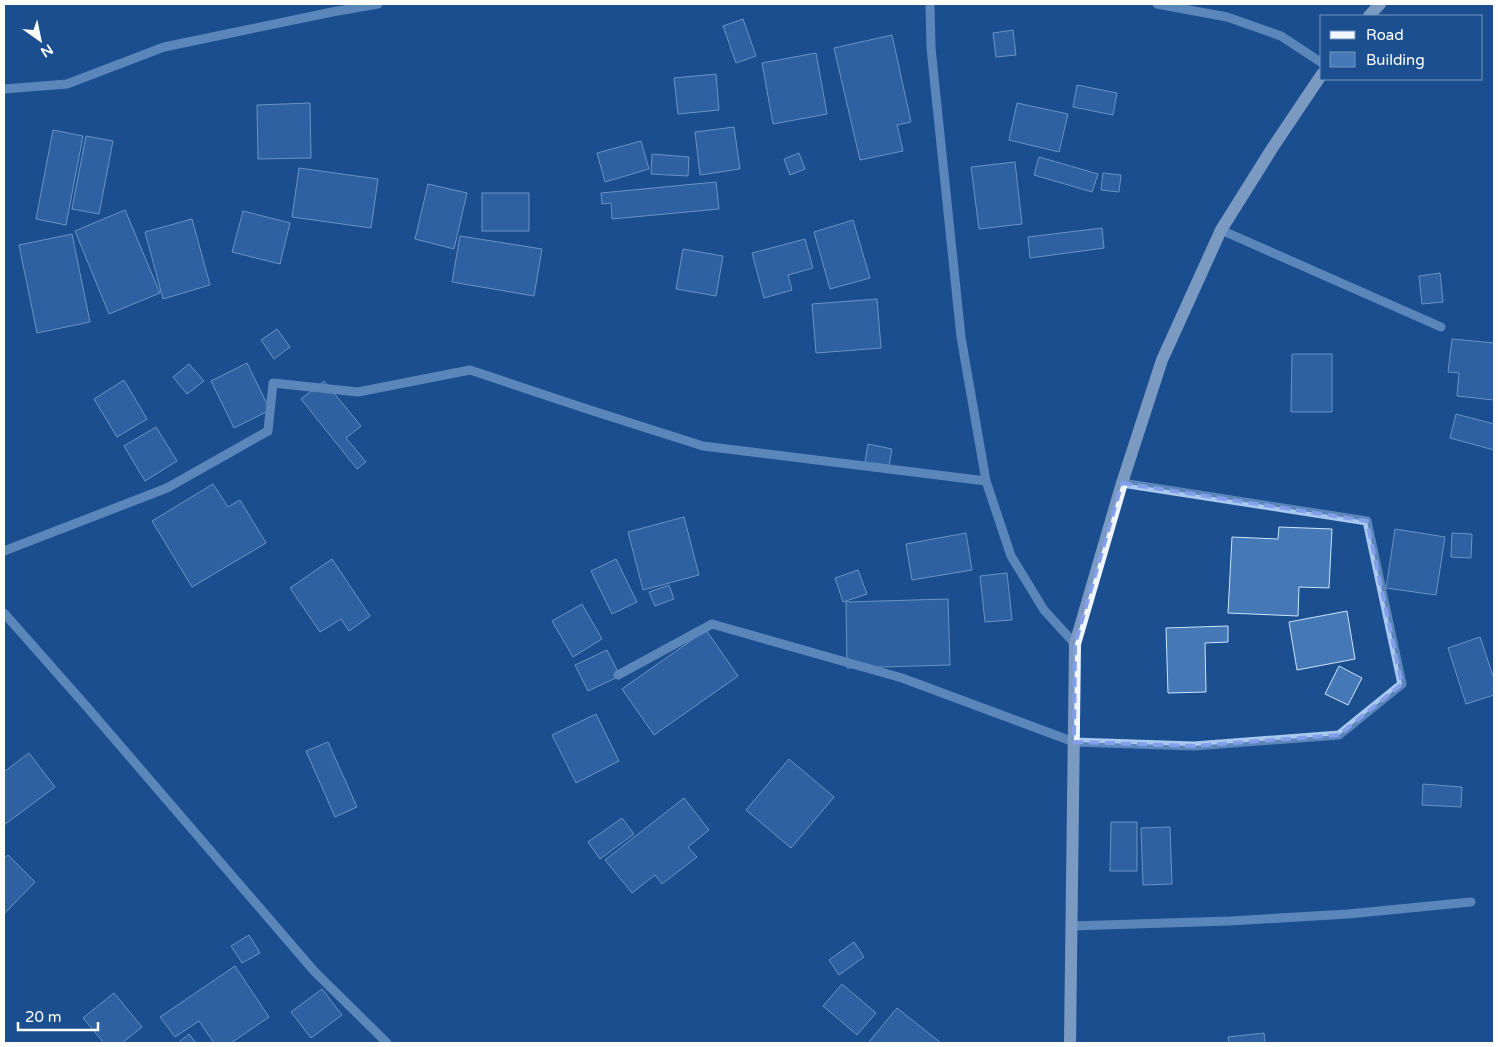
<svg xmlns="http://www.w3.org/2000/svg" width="1498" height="1047" font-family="'Varela Round',sans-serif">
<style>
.building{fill:#4478b7;stroke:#cfe3fa}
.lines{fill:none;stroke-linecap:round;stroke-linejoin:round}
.minor{stroke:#a9c9ee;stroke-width:9}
.major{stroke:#f0f6ff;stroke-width:12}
.marked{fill:none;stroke:#839eea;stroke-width:4;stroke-dasharray:10 6;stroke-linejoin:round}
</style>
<rect width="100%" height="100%" fill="#1b4f8f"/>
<g class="building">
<polygon points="743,19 756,56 736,63 723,26"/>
<polygon points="1013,30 1016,55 996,57 993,33"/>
<polygon points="892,35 911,122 897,125 903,151 860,160 834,48"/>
<polygon points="816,53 827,114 773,124 762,63"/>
<polygon points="716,74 719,110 678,114 674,78"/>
<polygon points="1077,85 1117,93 1113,115 1073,107"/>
<polygon points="310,103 311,158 258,159 257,105"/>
<polygon points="1017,103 1068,114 1059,152 1009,140"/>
<polygon points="734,127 740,169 700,175 695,132"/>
<polygon points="53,130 83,136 66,225 36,219"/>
<polygon points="86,136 113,141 99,214 72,209"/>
<polygon points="641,141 649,169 605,182 597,153"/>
<polygon points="799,153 805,169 790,175 784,159"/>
<polygon points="652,154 689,157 688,176 651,174"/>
<polygon points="1039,157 1098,174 1092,192 1034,175"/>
<polygon points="1015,162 1022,224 979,229 971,167"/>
<polygon points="299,168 378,179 371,228 292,217"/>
<polygon points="1103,173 1121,175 1119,192 1101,190"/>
<polygon points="716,182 719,209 612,219 611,203 602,204 601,193"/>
<polygon points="428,184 467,193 454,249 415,239"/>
<rect x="482" y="193" width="47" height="38"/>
<polygon points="125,210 160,293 109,314 75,231"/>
<polygon points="243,211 290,223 280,264 232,252"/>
<polygon points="192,219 210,285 163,299 145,232"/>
<polygon points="853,220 870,278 830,289 814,232"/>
<polygon points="1102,228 1104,248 1030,258 1028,237"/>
<polygon points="72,234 90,322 37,333 19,245"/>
<polygon points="460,236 542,249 534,296 452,282"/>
<polygon points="805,239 813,268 788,275 792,290 764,298 752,253"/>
<polygon points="683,249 723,256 716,296 676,289"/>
<polygon points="1440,273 1443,302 1422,304 1419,276"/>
<polygon points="877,299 881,348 816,353 812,304"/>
<polygon points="277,329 290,347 274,359 261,340"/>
<polygon points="1452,339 1494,343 1494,400 1457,396 1459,373 1448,372"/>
<polygon points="1292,354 1332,354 1332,412 1291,412"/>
<polygon points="247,363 270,410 234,428 211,381"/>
<polygon points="189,364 204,381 187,394 173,377"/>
<polygon points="124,380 147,419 117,437 94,399"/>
<polygon points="324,381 361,426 346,438 366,462 357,469 301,399"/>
<polygon points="1456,414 1494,424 1494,450 1450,438"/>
<polygon points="156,427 177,461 145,481 124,446"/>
<polygon points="868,444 892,449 888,472 864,468"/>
<polygon points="213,484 228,507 240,500 266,543 192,587 152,521"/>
<polygon points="684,517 699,575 643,590 628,532"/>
<polygon points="1279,527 1332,529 1329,588 1299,587 1298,616 1228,613 1232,537 1278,539"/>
<polygon points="1395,529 1445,537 1436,595 1386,588"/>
<polygon points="966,533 972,570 912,580 906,544"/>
<polygon points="1452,533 1472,534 1471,558 1451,557"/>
<polygon points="332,559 370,616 349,631 341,619 320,632 290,588"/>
<polygon points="616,559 637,602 612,614 591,571"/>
<polygon points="858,570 867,594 843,602 835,578"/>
<polygon points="1007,573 1012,620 985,622 980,576"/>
<polygon points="669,585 674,599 655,606 649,592"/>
<polygon points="948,599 950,665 847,668 846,602"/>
<polygon points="582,604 602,639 573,657 552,621"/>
<polygon points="1347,611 1355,659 1297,670 1289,622"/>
<polygon points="1228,626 1228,642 1205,643 1206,692 1168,693 1166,628"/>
<polygon points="706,630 738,676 654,735 622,689"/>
<polygon points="1480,637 1494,679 1494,695 1466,704 1448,648"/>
<polygon points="607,650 620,676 588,691 575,665"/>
<polygon points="1339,666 1362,678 1348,705 1325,694"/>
<polygon points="596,714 619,761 576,783 552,735"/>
<polygon points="328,742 357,807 335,817 306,751"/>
<polygon points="29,753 55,787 4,825 4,772"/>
<polygon points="789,759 834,797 791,848 746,810"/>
<polygon points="1423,784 1462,787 1461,807 1422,805"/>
<polygon points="684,798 709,830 688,847 697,857 662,884 655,875 632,893 605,860"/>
<polygon points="622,818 634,834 600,859 588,842"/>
<polygon points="1111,822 1137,822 1137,871 1110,871"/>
<polygon points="1170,827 1172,884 1143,885 1141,828"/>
<polygon points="8,855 35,882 4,914 4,859"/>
<polygon points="249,935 260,953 242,963 231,946"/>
<polygon points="854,942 864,957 839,975 829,960"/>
<polygon points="235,966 269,1017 231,1043 214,1043 199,1021 175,1037 160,1017"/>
<polygon points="842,984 876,1013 857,1035 823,1006"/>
<polygon points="322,989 342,1015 311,1038 291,1012"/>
<polygon points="114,993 142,1027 122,1043 104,1043 83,1018"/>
<polygon points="897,1008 941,1043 868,1043"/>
<polygon points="1264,1033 1265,1043 1229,1043 1228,1037"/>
<polygon points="189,1034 196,1043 178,1043"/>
</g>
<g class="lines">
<g class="minor">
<polyline points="930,4 931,48 961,337 986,481 1011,556 1044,610 1075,644"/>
<polyline points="1157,4 1227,17 1281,36 1322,63"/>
<polyline points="4,89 67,84 164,47 332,12 378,4"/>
<polyline points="1221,230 1441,327"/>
<polyline points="4,551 167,488 268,431 273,383 358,392 470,370 590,410 703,446 986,481"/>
<polyline points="4,613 87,707 314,971 387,1043"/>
<polyline points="618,675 712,624 902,678 1074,742 1194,746 1339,735 1402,684 1367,521 1122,483"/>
<polyline points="1071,926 1230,921 1348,914 1471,902"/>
</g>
<g class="major">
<polyline points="1369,16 1380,4"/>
<polyline points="1070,1043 1075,644 1122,483 1162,360 1221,230 1273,147 1322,74"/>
</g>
</g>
<path d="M0 0H1498V1047H0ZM1122,483L1367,521L1402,684L1339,735L1194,746L1074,742L1075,644Z" fill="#1b4f8f" fill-opacity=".55" fill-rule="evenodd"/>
<path class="marked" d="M1122,483L1367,521L1402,684L1339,735L1194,746L1074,742L1075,644Z"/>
<rect width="1498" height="1047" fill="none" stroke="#ffffff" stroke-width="10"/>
<rect x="1320" y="15" width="162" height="65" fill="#1b4f8f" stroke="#7695bc"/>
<rect x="1330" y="31" width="25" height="8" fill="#f0f6ff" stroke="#7695bc"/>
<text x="1366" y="40" font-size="15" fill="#ffffff">Road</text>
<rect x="1330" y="52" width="25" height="15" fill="#4478b7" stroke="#7695bc"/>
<text x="1366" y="65" font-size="15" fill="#ffffff">Building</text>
<g transform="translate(40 40) rotate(147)" stroke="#1b4f8f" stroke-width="4" paint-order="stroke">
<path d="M0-4L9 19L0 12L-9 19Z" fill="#ffffff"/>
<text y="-8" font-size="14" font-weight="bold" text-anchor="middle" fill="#ffffff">N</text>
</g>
<path d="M18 1022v8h80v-8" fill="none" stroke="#ffffff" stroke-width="2.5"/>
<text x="25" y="1022" font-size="15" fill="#ffffff" stroke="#1b4f8f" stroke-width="4" paint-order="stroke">20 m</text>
</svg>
